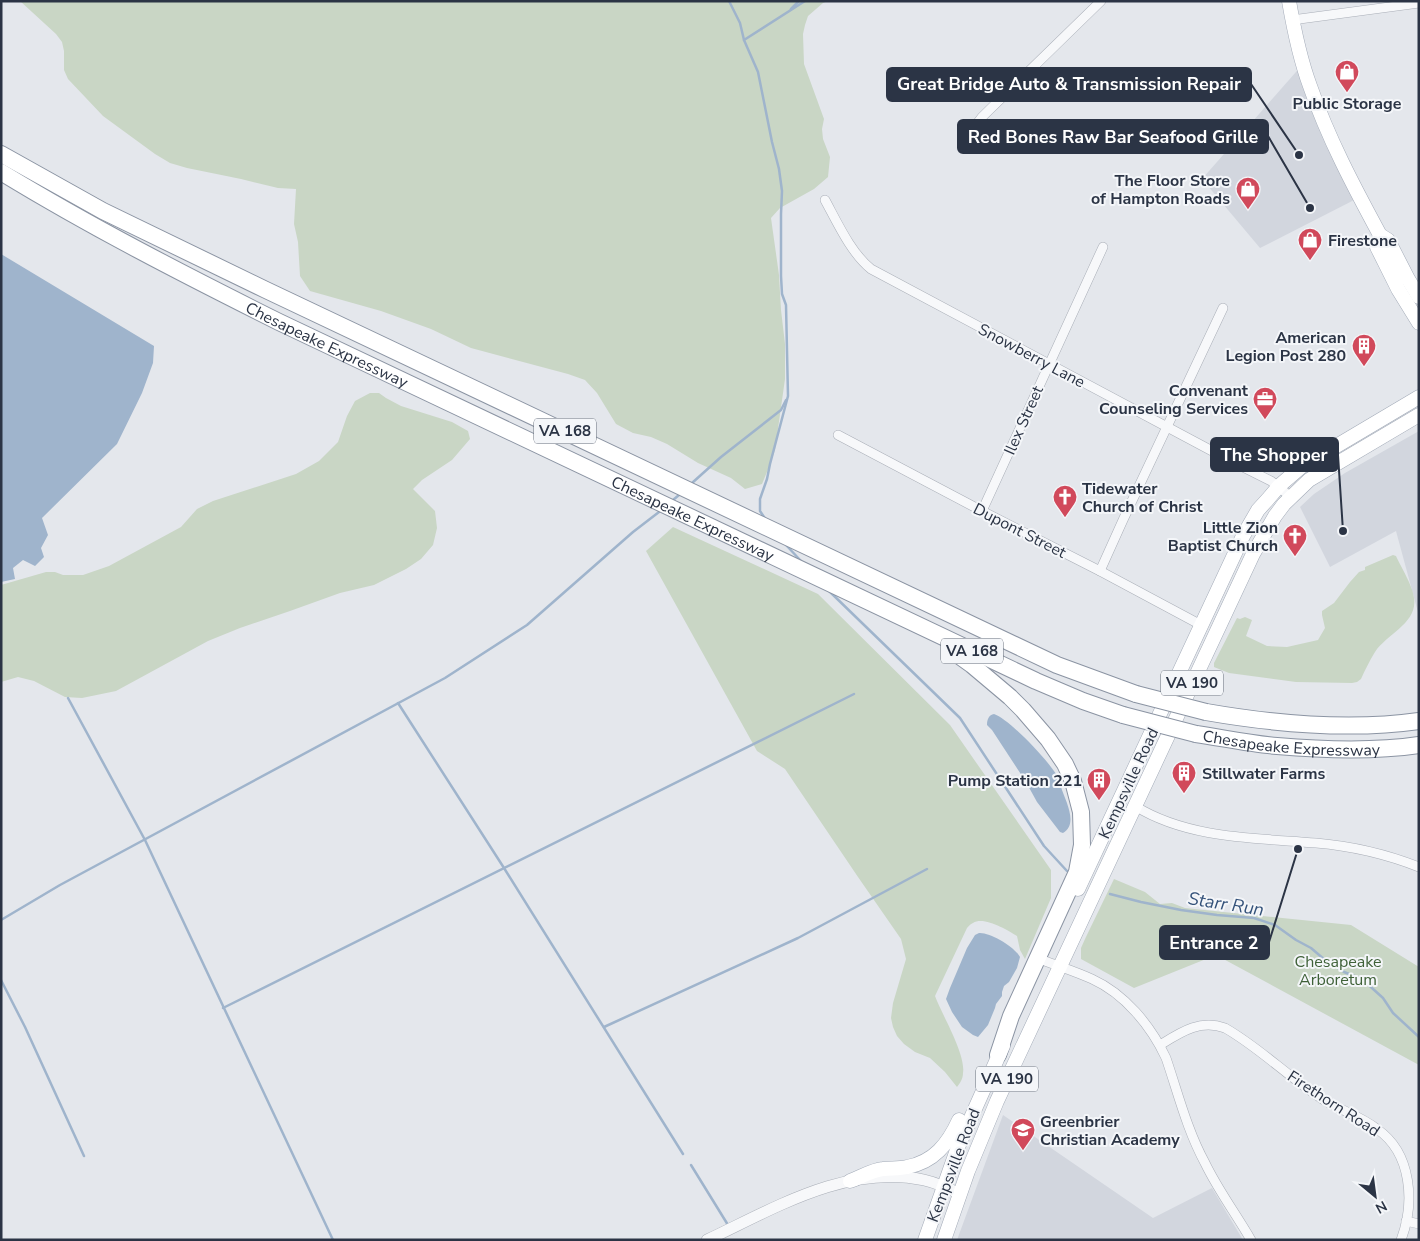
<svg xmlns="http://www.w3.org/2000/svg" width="1420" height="1241" font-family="'Nunito Sans',sans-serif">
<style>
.built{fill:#d2d6de}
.green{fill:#c9d6c5}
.water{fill:#9fb4cc}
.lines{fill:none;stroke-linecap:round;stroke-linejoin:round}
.stream{stroke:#9fb4cc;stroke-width:2.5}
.minor-casing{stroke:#a9aeb7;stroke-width:10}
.tertiary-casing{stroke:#a9aeb7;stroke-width:12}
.primary-casing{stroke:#a3abb8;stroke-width:15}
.motorway-casing{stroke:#8b94a3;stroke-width:18}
.minor{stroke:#f7f8fa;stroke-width:9}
.tertiary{stroke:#f7f8fa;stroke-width:11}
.primary{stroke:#fff;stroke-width:14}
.motorway{stroke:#fff;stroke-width:16}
.motorway-bridge-casing{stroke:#8b94a3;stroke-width:18;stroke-linecap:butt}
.motorway-bridge{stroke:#fff;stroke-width:16}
.labels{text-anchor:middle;stroke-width:4;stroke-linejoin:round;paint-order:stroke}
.shield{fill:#f4f6f9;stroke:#676e7b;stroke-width:1}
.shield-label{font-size:15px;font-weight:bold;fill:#2b3445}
.poi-label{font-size:16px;font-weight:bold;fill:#2b3445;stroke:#f4f6f9;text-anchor:end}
.street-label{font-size:16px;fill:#2b3445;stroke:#f4f6f9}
.park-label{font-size:16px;fill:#3f6138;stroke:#f4f6f9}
.water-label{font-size:18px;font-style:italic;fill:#34527a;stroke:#f4f6f9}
.leader{fill:none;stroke:#2b3445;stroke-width:2}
.callout-dot{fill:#2b3445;stroke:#f4f6f9;stroke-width:2}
.callout{fill:#2b3445;stroke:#2b3445;stroke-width:2}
.callout-label{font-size:18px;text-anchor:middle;font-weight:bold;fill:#fff}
</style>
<rect width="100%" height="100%" fill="#e4e7ec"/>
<g class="built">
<polygon points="1303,64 1360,197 1260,248 1202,179"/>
<polygon points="1419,431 1419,616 1396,531 1330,567 1300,507 1314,494 1345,473"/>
<polygon points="1003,1115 1153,1218 1212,1188 1243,1240 957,1240"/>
</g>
<g class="green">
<polygon points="20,1 828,1 823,3 808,16 805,25 803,34 804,64 824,119 822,129 823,139 830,157 828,177 814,189 780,208 771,218 779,275 781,310 785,344 785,379 775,450 769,467 762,484 745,489 731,478 698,463 667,444 651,437 633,433 616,424 597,393 585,380 568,374 471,348 431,329 381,311 310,291 300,276 298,242 294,224 296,189 278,188 241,179 187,168 170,163 155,154 103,116 68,79 64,70 64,51 62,42 56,34"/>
<polygon points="370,393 379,393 386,398 401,406 452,422 468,431 470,439 452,460 422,480 413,489 435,511 437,528 433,545 421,559 406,569 374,585 340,593 290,611 240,628 208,641 116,691 82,698 65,697 34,681 18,677 1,682 1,585 46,572 55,572 63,575 83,575 109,566 181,527 197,509 213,501 296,474 319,461 338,442 347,416 355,401"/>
<path d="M673,527L818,594L950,725L1051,870V898L1025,959L1020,950L1017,936C1007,930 984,916 973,923C970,924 969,926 967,928L935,996C942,1015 966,1054 963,1073C963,1079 960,1083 957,1087L945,1072L930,1058L915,1052L904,1044L897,1036L893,1027L891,1018L893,1003L906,959L901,939L858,877L785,769L757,751L646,551Z"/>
<path d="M1393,555L1396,556C1401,567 1413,586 1414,598C1418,623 1387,634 1375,652C1370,660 1365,670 1361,679L1357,682L1352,683L1296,682L1229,673L1214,667V663L1237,618L1240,619L1245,617L1252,620L1246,636L1267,646L1287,647L1318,640L1325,628L1322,615V611L1334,603L1350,582L1359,572L1365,570V567Z"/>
<polygon points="1114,879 1145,892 1160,904 1172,903 1185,908 1351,925 1419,967 1419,1065 1216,955 1134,988 1081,959 1081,948 1085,939"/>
</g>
<g class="water">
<polygon points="1,254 154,346 153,363 142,393 117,444 42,518 48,535 41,548 44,557 35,566 23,560 13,568 15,579 1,582"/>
<path d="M994,714C1011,720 1055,767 1062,784L1061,787C1065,800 1079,824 1063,833L1060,832L1037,802L1026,782L992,730L987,725C987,719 989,715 994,714Z"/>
<path d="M979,933C990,932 1015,947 1020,957L1017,968L1009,982L1004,986L1002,992V996L996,1004L995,1008L988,1025L978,1037L973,1035L962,1027L952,1012L946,999L950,988L967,948L975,935Z"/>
</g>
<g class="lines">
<g class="stream">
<polyline points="729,1 740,23 744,40 758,72 772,142 779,169 782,191 781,214 781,276 782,294 786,305 788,396 770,464 767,479 760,499 760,511 766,520"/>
<polyline points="791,9 799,1"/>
<polyline points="744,40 805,1"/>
<polyline points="692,483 721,457 781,410 786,400"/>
<polyline points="673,500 679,495"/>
<polyline points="786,545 801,561"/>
<polyline points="828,590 960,718 1044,846 1067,871"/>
<polyline points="68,698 145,840 333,1240"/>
<polyline points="398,703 504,868 683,1154"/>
<polyline points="1110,894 1141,902 1181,910 1217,915 1254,918 1275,925 1296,940 1311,948 1325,960 1344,972 1362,979 1383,998 1393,1013 1419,1037"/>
<polyline points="1,920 60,885 445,678 527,625 633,532 659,512"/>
<polyline points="1,980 25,1027 84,1156"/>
<polyline points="223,1008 854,694"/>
<polyline points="604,1027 798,938 927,869"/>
<polyline points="691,1165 728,1225"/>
</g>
<defs>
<g id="minor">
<polyline points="1292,20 1419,3"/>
<polyline points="967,141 969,134 982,117 1101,1"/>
<path d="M825,200C837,222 851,253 871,269L1229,460L1271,481L1291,497"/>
<polyline points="838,435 982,511 1100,571 1201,625"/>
<polyline points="982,511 1103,247"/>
<polyline points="1100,571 1123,520 1223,308"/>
<path d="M1135,806C1188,839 1256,838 1316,843C1351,846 1386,854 1419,867"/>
<path d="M1045,961C1061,967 1077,972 1092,979C1125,994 1151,1026 1166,1058C1178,1093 1187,1130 1205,1163C1218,1190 1236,1214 1251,1240"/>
<path d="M1160,1045C1181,1032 1200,1019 1225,1028C1255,1045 1280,1069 1308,1089C1314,1093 1320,1098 1327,1102C1343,1111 1362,1117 1377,1129C1412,1153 1415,1203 1401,1240"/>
<polyline points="1406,1221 1419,1224"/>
</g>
<path id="tertiary" d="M707,1240C773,1209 848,1163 924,1180C937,1183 948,1188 960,1194"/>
<g id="primary">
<path d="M1289,1C1294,30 1300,59 1310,86C1328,138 1354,187 1380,235L1388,240L1408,279L1419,297"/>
<polyline points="1380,235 1377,247 1398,289 1419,323"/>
<polyline points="1078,889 1243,536 1258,510 1268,499 1279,486 1301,467 1419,397"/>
<path d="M850,1181C861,1177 872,1170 883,1169C891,1168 899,1169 907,1167C934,1162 948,1144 959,1120"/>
<polyline points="925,1240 958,1147 1003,1046"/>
<polyline points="944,1240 968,1171 997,1101 1253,554 1275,516 1284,504 1309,480 1419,415"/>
</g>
<g id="motorway">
<polyline points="1,154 103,211 266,290 1057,665 1136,694"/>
<path id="s1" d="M1,172C91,227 185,275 279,322L1036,681L1083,701L1123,715"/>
<polyline points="951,650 972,665 1010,697 1023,710 1048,739 1065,764 1073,781 1081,812 1082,845 1077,872 1011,1016 998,1055"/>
<path d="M1206,712C1275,724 1348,731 1419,721"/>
<path id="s2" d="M1196,734C1223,738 1250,744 1277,746C1324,750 1372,752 1419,745"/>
</g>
</defs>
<use href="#minor" class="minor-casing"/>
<use href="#tertiary" class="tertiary-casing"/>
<use href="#primary" class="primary-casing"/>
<use href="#motorway" class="motorway-casing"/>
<use href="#minor" class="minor"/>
<use href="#tertiary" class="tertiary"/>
<use href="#primary" class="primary"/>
<use href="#motorway" class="motorway"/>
<defs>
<g id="motorway-bridge">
<polyline points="1136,694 1206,712"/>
<polyline points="1123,715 1196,734"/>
</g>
</defs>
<use href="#motorway-bridge" class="motorway-bridge-casing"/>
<use href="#motorway-bridge" class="motorway-bridge"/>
</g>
<defs>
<symbol id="shop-pin" viewBox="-11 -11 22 30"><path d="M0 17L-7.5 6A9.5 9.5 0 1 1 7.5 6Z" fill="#d1495b" stroke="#f4f6f9"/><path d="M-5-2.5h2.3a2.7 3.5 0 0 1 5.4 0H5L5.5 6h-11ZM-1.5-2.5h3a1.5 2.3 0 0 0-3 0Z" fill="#fff"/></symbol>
<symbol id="building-pin" viewBox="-11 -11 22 30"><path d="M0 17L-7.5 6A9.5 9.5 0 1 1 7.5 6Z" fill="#d1495b" stroke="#f4f6f9"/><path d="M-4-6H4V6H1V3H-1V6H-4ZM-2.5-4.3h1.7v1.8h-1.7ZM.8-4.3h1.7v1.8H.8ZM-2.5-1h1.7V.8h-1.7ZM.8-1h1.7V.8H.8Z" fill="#fff"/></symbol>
<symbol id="office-pin" viewBox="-11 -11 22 30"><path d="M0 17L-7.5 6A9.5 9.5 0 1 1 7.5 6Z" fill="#d1495b" stroke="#f4f6f9"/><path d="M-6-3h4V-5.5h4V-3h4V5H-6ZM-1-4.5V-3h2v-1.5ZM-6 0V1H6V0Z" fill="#fff"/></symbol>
<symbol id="church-pin" viewBox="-11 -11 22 30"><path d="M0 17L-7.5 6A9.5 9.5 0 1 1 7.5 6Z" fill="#d1495b" stroke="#f4f6f9"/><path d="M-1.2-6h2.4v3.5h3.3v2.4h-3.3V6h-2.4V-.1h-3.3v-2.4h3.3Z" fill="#fff"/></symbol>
<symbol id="school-pin" viewBox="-11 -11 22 30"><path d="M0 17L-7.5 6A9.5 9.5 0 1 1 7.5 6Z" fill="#d1495b" stroke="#f4f6f9"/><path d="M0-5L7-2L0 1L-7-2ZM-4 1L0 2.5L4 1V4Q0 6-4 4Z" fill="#fff"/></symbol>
</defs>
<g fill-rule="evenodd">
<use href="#shop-pin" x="1333" y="58" width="28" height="38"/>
<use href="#shop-pin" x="1234" y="175" width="28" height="38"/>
<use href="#shop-pin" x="1296" y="226" width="28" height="38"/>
<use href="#building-pin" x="1350" y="332" width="28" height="38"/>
<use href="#office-pin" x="1251" y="385" width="28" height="38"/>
<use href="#church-pin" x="1051" y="483" width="28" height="38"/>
<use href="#church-pin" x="1281" y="522" width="28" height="38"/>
<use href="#building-pin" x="1170" y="759" width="28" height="38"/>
<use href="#building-pin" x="1085" y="766" width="28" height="38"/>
<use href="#school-pin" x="1009" y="1116" width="28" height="38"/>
</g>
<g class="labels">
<g class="shield">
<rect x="534" y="418.5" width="62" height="25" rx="4"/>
<rect x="941" y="638.5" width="62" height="25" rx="4"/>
<rect x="1161" y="670.5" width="62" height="25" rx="4"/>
<rect x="976" y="1066.5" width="62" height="25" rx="4"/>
</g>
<g class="shield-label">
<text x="565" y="436">VA 168</text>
<text x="972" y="656">VA 168</text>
<text x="1192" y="688">VA 190</text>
<text x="1007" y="1084">VA 190</text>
</g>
<g class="poi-label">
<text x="1347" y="109" text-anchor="middle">Public Storage</text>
<text x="1230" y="186">The Floor Store<tspan x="1230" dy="18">of Hampton Roads</tspan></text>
<text x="1328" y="246" text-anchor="start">Firestone</text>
<text x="1346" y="343">American<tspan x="1346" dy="18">Legion Post 280</tspan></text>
<text x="1248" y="396">Convenant<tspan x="1248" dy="18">Counseling Services</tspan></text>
<text x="1082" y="494" text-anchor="start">Tidewater<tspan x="1082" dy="18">Church of Christ</tspan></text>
<text x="1278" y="533">Little Zion<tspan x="1278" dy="18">Baptist Church</tspan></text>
<text x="1202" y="779" text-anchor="start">Stillwater Farms</text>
<text x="1082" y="786">Pump Station 221</text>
<text x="1040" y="1127" text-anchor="start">Greenbrier<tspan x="1040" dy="18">Christian Academy</tspan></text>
</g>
<g class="street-label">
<text dy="6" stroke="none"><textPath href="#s1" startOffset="369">Chesapeake Expressway</textPath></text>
<text transform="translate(1032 355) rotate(28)" y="6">Snowberry Lane</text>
<text transform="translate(1023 420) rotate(-66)" y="6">Ilex Street</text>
<text dy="6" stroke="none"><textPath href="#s1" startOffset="774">Chesapeake Expressway</textPath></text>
<text transform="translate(1020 530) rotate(27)" y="6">Dupont Street</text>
<text dy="6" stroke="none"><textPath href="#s2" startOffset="96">Chesapeake Expressway</textPath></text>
<text transform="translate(1128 783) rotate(-65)" y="6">Kempsville Road</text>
<text transform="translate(1334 1103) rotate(33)" y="6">Firethorn Road</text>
<text transform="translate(953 1165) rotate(-69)" y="6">Kempsville Road</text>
</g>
<g class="park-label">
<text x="1338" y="967">Chesapeake<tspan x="1338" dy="18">Arboretum</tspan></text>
</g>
<g class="water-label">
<text transform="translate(1226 904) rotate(9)" y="6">Starr Run</text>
</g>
</g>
<path class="leader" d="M1299 155L1251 84M1310 208L1268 136M1343 531L1338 455M1298 849L1269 942"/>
<g class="callout-dot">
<circle cx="1299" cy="155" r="5"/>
<circle cx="1310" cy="208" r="5"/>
<circle cx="1343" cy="531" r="5"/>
<circle cx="1298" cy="849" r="5"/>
</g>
<g class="callout">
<rect x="887" y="68" width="364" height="33" rx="5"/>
<rect x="958" y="120" width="310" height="33" rx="5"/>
<rect x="1211" y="438" width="127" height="33" rx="5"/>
<rect x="1160" y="926" width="109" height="33" rx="5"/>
</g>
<g class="callout-label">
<text x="1069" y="90">Great Bridge Auto &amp; Transmission Repair</text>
<text x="1113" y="143">Red Bones Raw Bar Seafood Grille</text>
<text x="1274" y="461">The Shopper</text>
<text x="1214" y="949">Entrance 2</text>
</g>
<rect width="1420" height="1241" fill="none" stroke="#2b3445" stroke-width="5"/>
<g transform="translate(1375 1196) rotate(151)" stroke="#f4f6f9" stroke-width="4" paint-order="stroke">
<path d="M0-4L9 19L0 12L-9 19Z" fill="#2b3445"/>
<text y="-8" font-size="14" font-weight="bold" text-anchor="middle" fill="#2b3445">N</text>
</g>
</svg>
